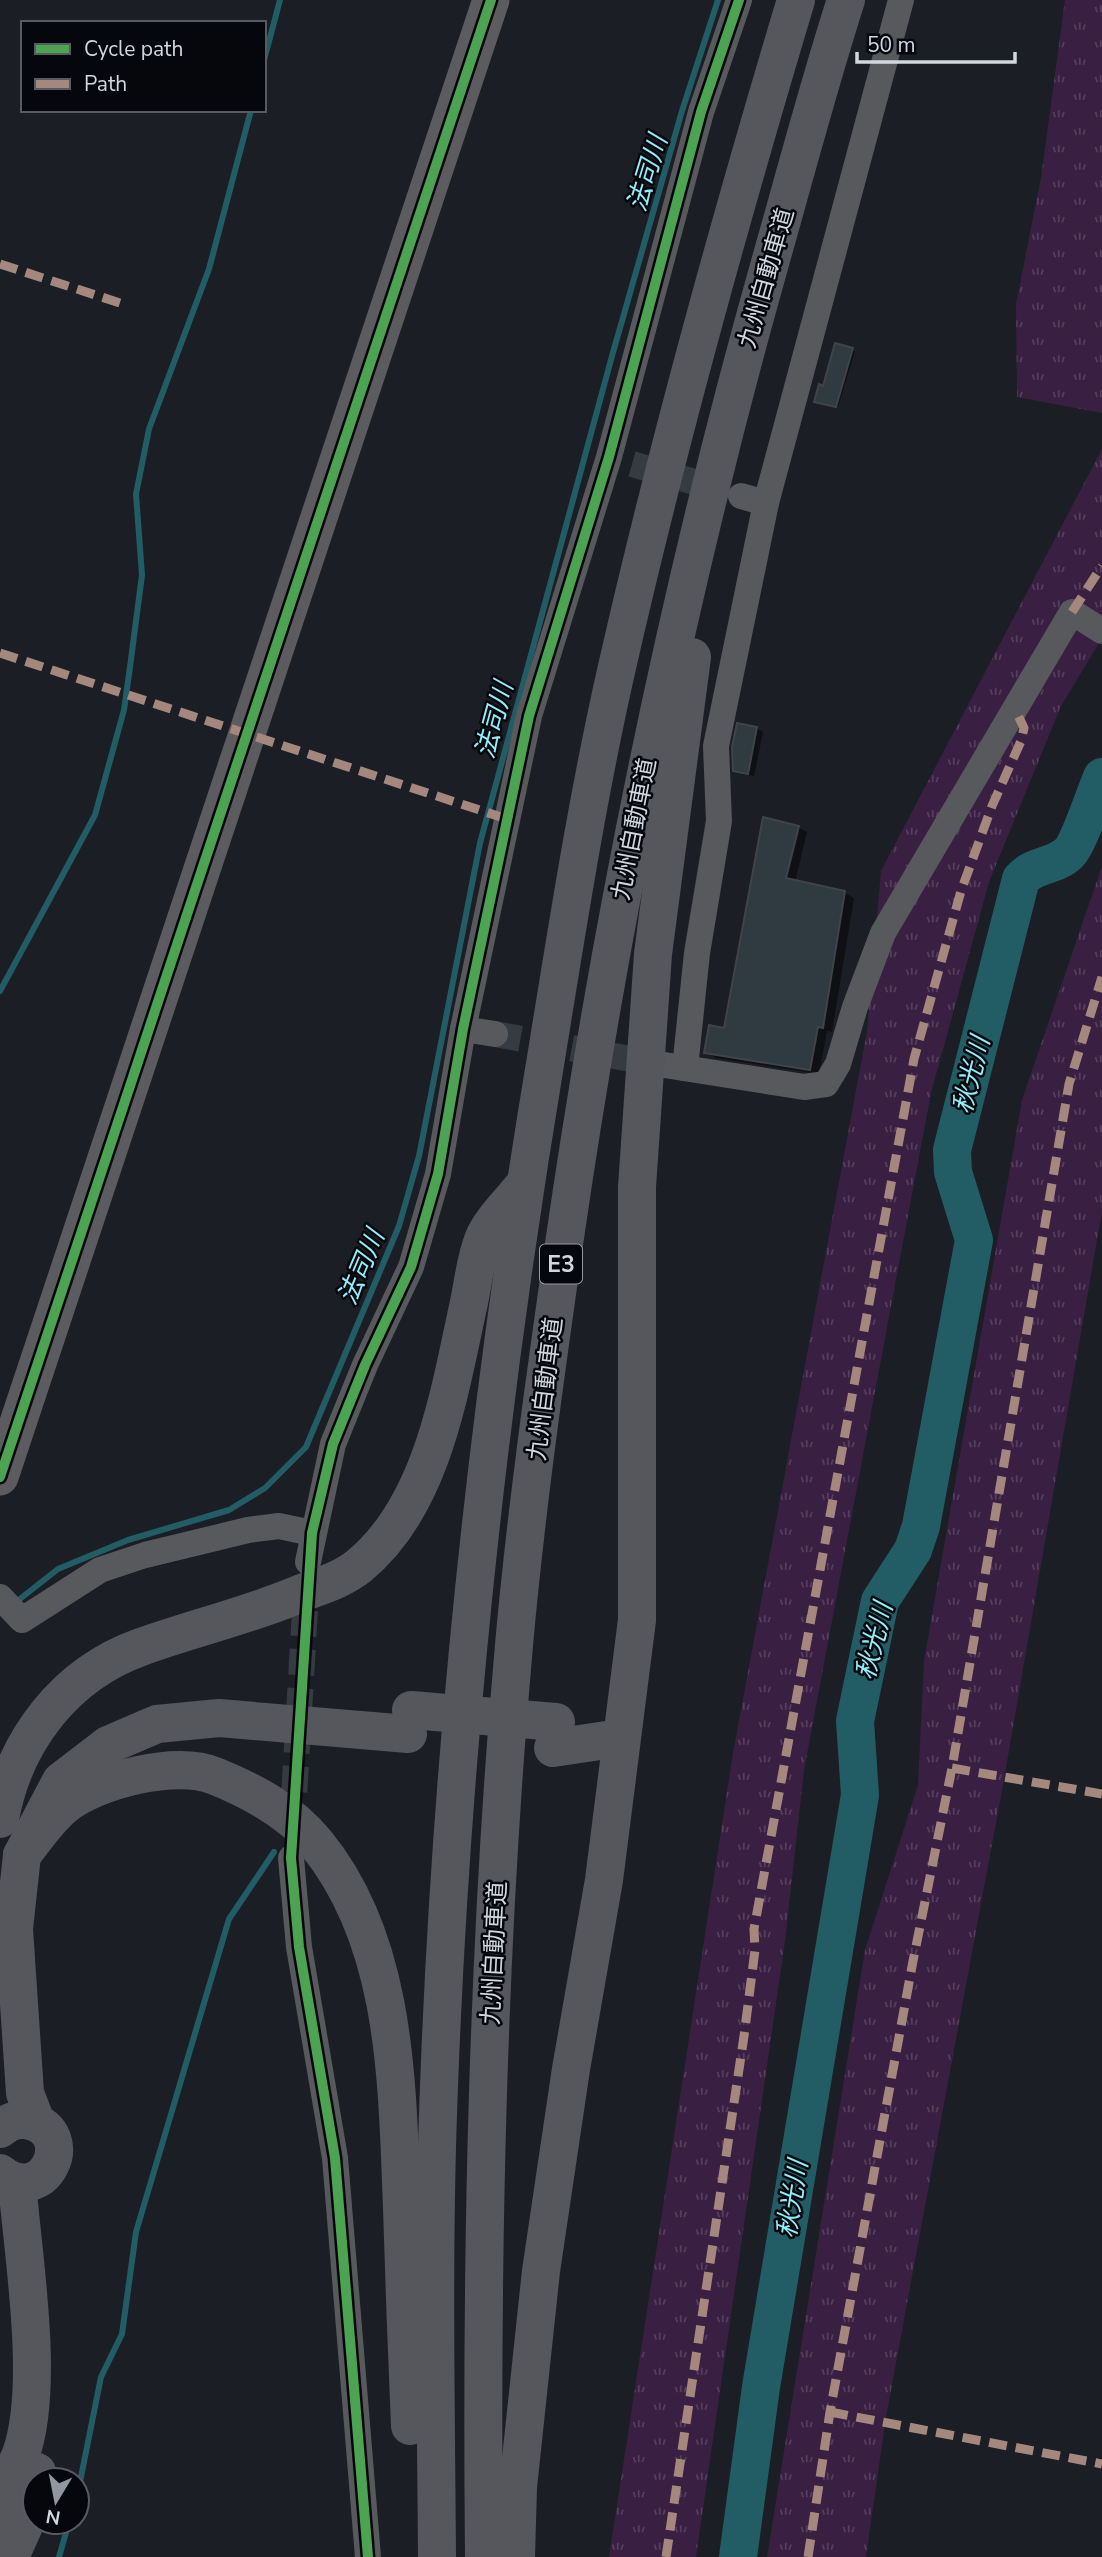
<svg xmlns="http://www.w3.org/2000/svg" width="1102" height="2557" font-family="'Nunito Sans','Noto Sans JP',sans-serif">
<style>
.grass{fill:url(#grass-tufts)}
.shadow{fill:#0007}
.lines{fill:none;stroke-linecap:round;stroke-linejoin:round}
.stream{stroke:#225d65;stroke-width:6}
.river{stroke:#225d65;stroke-width:38}
.building{fill:#2f3a41;stroke:#404449;stroke-width:2}
.street-tunnel{stroke:#363a41;stroke-width:26;stroke-dasharray:26 13;stroke-linecap:butt}
.street{stroke:#58595c;stroke-width:26}
.secondary{stroke:#5c5c60;stroke-width:37}
.highway{stroke:#56575c;stroke-width:38}
.highway-bridge{stroke:#56575c;stroke-width:38}
.quiet{stroke:#a5887d;stroke-width:9;stroke-dasharray:18 9;stroke-linecap:butt}
.cycleway-casing{stroke:#05070c;stroke-width:15}
.cycleway{stroke:#4ca352;stroke-width:10}
.labels{text-anchor:middle;stroke-width:5;stroke-linejoin:round;paint-order:stroke}
.shield{fill:#05070c;stroke:#9499a0;stroke-width:2}
.shield-label{font-size:23px;font-weight:bold;fill:#d2d7df}
.street-label{font-size:24px;fill:#d2d7df;stroke:#05070c}
.water-label{font-size:26px;font-style:italic;fill:#92eefb;stroke:#05070c}
</style>
<defs>
<pattern id="grass-tufts" width="24" height="20" patternUnits="userSpaceOnUse" patternTransform="scale(1.75)"><rect width="24" height="20" fill="#391f42"/><path d="M3 7l-1-3M5 7V3M7 7l1-3M15 17l-1-3M17 17v-4M19 17l1-3" fill="none" stroke="#553f5d"/></pattern>
</defs>
<rect width="100%" height="100%" fill="#1b1e25"/>
<g class="grass">
<polygon points="1065,0 1102,0 1102,413 1017,397 1016,304 1041,178"/>
<polygon points="1102,449 1102,638 1061,706 989,882 931,1093 804,1770 785,1941 696,2557 609,2557 733,1753 867,1031 881,871"/>
<polygon points="1102,866 1102,1211 1003,1785 886,2417 866,2557 767,2557 865,1950 918,1785 924,1661 1022,1100"/>
</g>
<g class="shadow">
<polygon points="836,345 855,351 838,407 819,402"/>
<polygon points="757,728 763,732 754,776 741,774 734,770"/>
<polygon points="798,827 807,832 795,882 845,893 854,898 832,1032 827,1031 819,1074 716,1058 706,1052 726,1030"/>
</g>
<g class="lines">
<g class="stream">
<polyline points="264,60 280,0"/>
<polyline points="0,991 95,815 124,710 130,667 142,575 136,494 149,429 209,269 251,110"/>
<polyline points="16,1602 58,1569 128,1540 229,1510 265,1488 306,1447 399,1226 419,1156 480,843 612,356 682,111 718,0"/>
<polyline points="77,2497 101,2377 122,2334 136,2232 229,1919 274,1852"/>
<polyline points="59,2557 69,2522"/>
</g>
<path class="river" d="M738,2557L761,2387L860,1795L855,1721L880,1601L913,1550L921,1526L974,1240L953,1172L952,1150L1021,879C1034,864 1055,867 1069,853C1079,843 1095,793 1102,777"/>
</g>
<g class="building">
<polygon points="835,343 853,348 836,407 814,402 819,384 823,386"/>
<polygon points="737,723 757,727 748,774 733,771 732,747"/>
<polygon points="763,817 799,826 786,878 845,891 823,1028 818,1027 810,1070 704,1053 709,1025 724,1028"/>
</g>
<g class="lines">
<g class="street-tunnel">
<polyline points="632,464 726,491"/>
<polyline points="495,1034 658,1064"/>
<polyline points="292,1831 307,1576"/>
</g>
<g class="street">
<polyline points="741,496 766,503"/>
<polyline points="463,1029 495,1034"/>
<polyline points="658,1064 804,1087 826,1084 838,1064 855,1007 883,933 1072,612 1102,631"/>
<polyline points="685,1068 697,953 719,821 716,746 766,503 901,0"/>
<polyline points="308,1562 333,1444 365,1365 411,1267 438,1174 463,1029 529,716 609,457 701,112 739,0"/>
<polyline points="0,1597 22,1620 100,1570 145,1555 248,1530 279,1526 312,1533"/>
<polyline points="291,1858 299,1947 335,2158 368,2557"/>
</g>
<polyline class="secondary" points="0,1477 491,0"/>
<g class="highway">
<polyline points="553,1748 620,1738"/>
<path d="M0,1819C14,1741 65,1674 141,1647C191,1629 242,1617 292,1597C315,1587 339,1582 359,1566C432,1506 449,1394 468,1307C473,1285 475,1260 483,1240C490,1221 512,1201 524,1185"/>
<path d="M22,1855C35,1839 48,1819 64,1806C96,1780 176,1760 215,1776C252,1791 290,1811 316,1843C398,1943 397,2086 402,2208C404,2281 407,2353 410,2426"/>
<polyline points="36,2122 25,2093 14,1929 22,1855 61,1781 108,1745 157,1724 219,1718 408,1734"/>
<path d="M0,2129C9,2121 19,2118 30,2121C79,2133 45,2209 0,2173"/>
<path d="M0,2485C8,2477 17,2465 21,2454C45,2385 23,2257 17,2182"/>
<polyline points="0,2516 26,2494 37,2472"/>
<polyline points="10,2557 35,2501"/>
<path d="M437,2557C436,2409 433,2261 438,2114C450,1757 488,1403 547,1052C568,923 588,794 617,667C668,443 730,220 796,0"/>
<path d="M484,2557C481,2253 487,1949 514,1645C526,1511 545,1378 564,1244C612,913 679,585 770,263C795,175 818,87 846,0"/>
<polyline points="516,2557 518,2487 541,2271 571,2069 604,1880 637,1620 637,1187 653,954 692,657"/>
</g>
<polyline class="highway-bridge" points="411,1710 556,1722"/>
<g class="quiet">
<polyline points="0,264 120,303"/>
<polyline points="1072,612 1102,566"/>
<polyline points="0,653 507,819"/>
<polyline points="952,1768 1102,1794"/>
<polyline points="830,2412 1102,2464"/>
<polyline points="666,2557 744,2036 755,1950 754,1929 914,1059 961,891 992,806 1021,741 1024,728 1015,709"/>
<polyline points="808,2557 830,2412 913,1961 952,1768 1069,1084 1102,977"/>
</g>
<defs>
<g id="cycleway">
<polyline points="0,1477 491,0"/>
<polyline points="368,2557 335,2158 299,1947 291,1858 312,1533 333,1444 365,1365 411,1267 438,1174 463,1029 529,716 609,457 701,112 739,0"/>
</g>
</defs>
<use href="#cycleway" class="cycleway-casing"/>
<use href="#cycleway" class="cycleway"/>
</g>
<g class="labels">
<rect class="shield" x="540" y="1244.5" width="42" height="39" rx="5"/>
<g class="shield-label">
<text x="561" y="1272">E3</text>
</g>
<g class="street-label">
<text transform="translate(766 278) rotate(-74)" y="8">九州自動車道</text>
<text transform="translate(634 829) rotate(-79)" y="8">九州自動車道</text>
<text transform="translate(545 1389) rotate(-83)" y="8">九州自動車道</text>
<text transform="translate(494 1953) rotate(-87)" y="8">九州自動車道</text>
</g>
<g class="water-label">
<text transform="translate(647 173) rotate(-73)" y="9">法司川</text>
<text transform="translate(494 720) rotate(-75)" y="9">法司川</text>
<text transform="translate(971 1075) rotate(-76)" y="9">秋光川</text>
<text transform="translate(361 1267) rotate(-67)" y="9">法司川</text>
<text transform="translate(874 1641) rotate(-76)" y="9">秋光川</text>
<text transform="translate(792 2199) rotate(-81)" y="9">秋光川</text>
</g>
</g>
<rect x="21" y="21" width="245" height="91" fill="#05070c" stroke="#575a60" stroke-width="2"/>
<rect x="35" y="44" width="35" height="10" fill="#4ca352" stroke="#575a60" stroke-width="2"/>
<text x="84" y="56" font-size="21" fill="#d2d7df">Cycle path</text>
<rect x="35" y="79" width="35" height="10" fill="#a5887d" stroke="#575a60" stroke-width="2"/>
<text x="84" y="91" font-size="21" fill="#d2d7df">Path</text>
<g transform="translate(56 2501) rotate(190)"><circle r="33" fill="#05070c" stroke="#575a60" stroke-width="2"/>
<path d="M0-5L12 26L0 18L-12 26Z" fill="#92969e"/>
<text y="-10" font-size="19" font-weight="bold" text-anchor="middle" fill="#d2d7df">N</text>
</g>
<path d="M857 52v10h158v-10" fill="none" stroke="#d2d7df" stroke-width="3.5"/>
<text x="867" y="52" font-size="21" fill="#d2d7df" stroke="#05070c" stroke-width="5" paint-order="stroke">50 m</text>
</svg>
